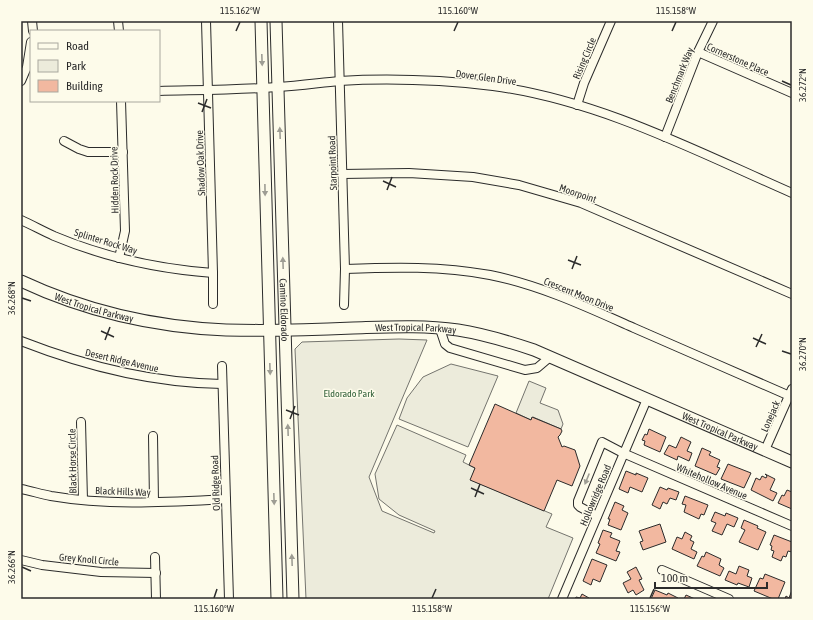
<svg xmlns="http://www.w3.org/2000/svg" width="813" height="620" font-family="'Asap Condensed',sans-serif">
<style>
.green{fill:#ecebdb;stroke:#74746e}
.building{fill:#f2b8a0;stroke:#2b2b2b}
.lines{fill:none;stroke-linecap:round;stroke-linejoin:round}
.minor-casing{stroke:#2b2b2b;stroke-width:10}
.major-casing{stroke:#2b2b2b;stroke-width:13}
.minor{stroke:#fdfbea;stroke-width:8}
.major{stroke:#fdfbea;stroke-width:11}
.oneway{fill:#9e9d94}
.ticks{fill:none;stroke:#2b2b2b;stroke-width:1.5}
.labels{text-anchor:middle;stroke-width:3;stroke-linejoin:round;paint-order:stroke}
.street-label{font-size:10px;fill:#2b2b2b;stroke:#fdfbea}
.park-label{font-size:10px;fill:#34623c;stroke:#fdfbea}
.neatline{fill:none;stroke:#2b2b2b;stroke-width:1.5}
.ticks-label{font-size:10px;text-anchor:middle;fill:#2b2b2b}
</style>
<rect width="100%" height="100%" fill="#fdfbea"/>
<g class="green">
<polygon points="399,339 427,340 369,477 382,511 434,533 435,531 399,515 379,499 375,474 397,425 466,455 463,462 475,468 471,480 552,514 546,527 573,538 548,599 306,599 295,349 302,342"/>
<polygon points="451,364 498,376 468,447 399,419 407,398 423,377"/>
<polygon points="529,381 546,388 540,403 558,410 563,424 561,429 533,417 531,420 516,413"/>
</g>
<g class="building">
<polygon points="495,404 531,420 532,417 561,429 562,431 560,435 558,437 562,447 564,446 575,450 580,466 572,486 557,480 544,511 470,480 475,468 469,465"/>
<polygon points="649,429 666,437 660,452 644,445 645,441 642,440 645,434 647,435"/>
<polygon points="681,437 691,442 687,451 692,453 689,461 678,456 677,460 664,454 669,445 676,448"/>
<polygon points="702,448 711,452 709,455 720,460 717,467 720,468 716,475 695,466"/>
<polygon points="728,464 751,473 744,488 721,479"/>
<polygon points="626,471 636,475 636,473 648,478 642,492 630,487 628,493 619,489"/>
<polygon points="765,474 775,479 770,490 777,493 773,501 751,490 756,478 760,480 762,476 766,478 767,476"/>
<polygon points="660,487 667,490 668,488 679,492 676,500 670,498 667,504 663,502 660,509 652,505"/>
<polygon points="787,490 792,492 792,509 778,503 782,495 784,496"/>
<polygon points="685,496 708,505 704,515 701,514 699,519 684,512 686,505 682,504"/>
<polygon points="615,502 624,506 622,510 628,513 621,530 608,525 610,519 608,519"/>
<polygon points="715,512 725,516 726,513 738,518 734,527 727,524 722,535 712,531 716,523 711,521"/>
<polygon points="744,520 758,526 757,528 766,532 758,550 739,542 745,530 741,528"/>
<polygon points="660,524 666,542 643,550 640,542 643,541 639,531"/>
<polygon points="603,530 612,533 610,537 620,541 616,551 620,552 616,561 596,553 600,544 598,543"/>
<polygon points="685,532 692,536 690,540 694,542 691,549 697,552 694,559 672,549 677,537 682,539"/>
<polygon points="774,535 792,542 792,552 788,551 786,557 783,556 781,561 772,557 774,551 771,550 772,546 770,545"/>
<polygon points="706,552 721,559 719,565 724,568 720,576 697,566 702,556 704,557"/>
<polygon points="592,559 607,565 600,582 593,579 591,585 583,581"/>
<polygon points="739,566 749,570 747,576 752,578 749,587 738,583 737,585 725,580 729,571 736,574"/>
<polygon points="636,567 642,579 639,580 644,590 636,595 633,590 628,593 623,583 631,579 627,572"/>
<polygon points="765,574 785,582 778,599 773,599 754,591 760,578 763,579"/>
<polygon points="655,590 667,595 668,593 678,598 678,599 651,599"/>
<polygon points="792,590 792,599 785,599 786,596 789,598"/>
<polygon points="582,594 589,598 589,599 575,599 576,597 580,598"/>
<polygon points="686,595 695,599 684,599"/>
</g>
<g class="lines">
<defs>
<g id="minor">
<polyline points="32,21 33,31"/>
<polyline points="118,21 119,31"/>
<polyline points="206,21 213,273 213,304"/>
<polyline points="338,21 345,269 344,305"/>
<polyline points="698,52 792,93"/>
<polyline points="21,81 27,67 31,42"/>
<path d="M159,91C198,90 238,90 277,87C298,86 318,83 339,81C390,78 442,80 493,86C599,100 696,151 792,193"/>
<polyline points="577,105 584,83 611,21"/>
<polyline points="665,137 698,52 713,21"/>
<polyline points="64,141 79,149 88,152 123,152"/>
<polyline points="342,174 409,173 473,177 519,185 581,203 792,294"/>
<path d="M21,220C32,225 43,231 54,236C104,257 159,269 213,273"/>
<polyline points="119,258 125,231 121,101"/>
<path d="M345,269C394,267 441,266 490,275C540,285 587,307 634,328C687,351 739,374 792,397"/>
<polyline points="440,329 445,344 450,348 525,370 537,368 550,357"/>
<path d="M21,341C85,366 153,383 222,384"/>
<polyline points="222,366 229,599"/>
<polyline points="81,422 83,500"/>
<polyline points="153,436 154,502"/>
<polyline points="765,450 792,389"/>
<path d="M21,489C31,491 41,494 51,496C109,506 167,502 226,499"/>
<polyline points="597,516 580,507 578,505 578,501 602,442 623,453 792,526"/>
<polyline points="155,557 156,599"/>
<polyline points="21,560 42,565 101,572 156,573"/>
<polyline points="662,570 729,599"/>
<polyline points="562,599 647,399"/>
</g>
<g id="major">
<polyline points="261,21 277,599"/>
<path id="s1" d="M276,21L293,599"/>
<path id="s2" d="M21,281C85,311 155,327 226,330C268,331 310,330 353,328C388,327 423,325 458,330C484,334 510,342 534,350L792,462"/>
</g>
</defs>
<use href="#minor" class="minor-casing"/>
<use href="#major" class="major-casing"/>
<use href="#minor" class="minor"/>
<use href="#major" class="major"/>
</g>
<defs><path id="oneway-solid" d="M-6-.8H1V-3.2L6.5 0L1 3.2V.8H-6Z"/></defs>
<g class="oneway">
<use href="#oneway-solid" transform="translate(262 60) rotate(88)"/>
<use href="#oneway-solid" transform="translate(280 133) rotate(-92)"/>
<use href="#oneway-solid" transform="translate(265 190) rotate(89)"/>
<use href="#oneway-solid" transform="translate(283 263) rotate(-92)"/>
<use href="#oneway-solid" transform="translate(270 369) rotate(88)"/>
<use href="#oneway-solid" transform="translate(288 430) rotate(-92)"/>
<use href="#oneway-solid" transform="translate(587 479) rotate(112)"/>
<use href="#oneway-solid" transform="translate(274 499) rotate(88)"/>
<use href="#oneway-solid" transform="translate(292 560) rotate(-92)"/>
</g>
<path class="ticks" d="M236,31L240,22M454,31L458,22M672,31L676,22M782,81L791,85M198,103L211,108M202,112L207,99M383,181L396,187M387,190L392,177M568,260L581,265M572,269L577,256M22,298L31,301M101,331L114,337M753,338L766,344M105,340L110,327M756,347L762,334M782,351L791,354M286,410L299,415M290,419L295,406M471,488L484,494M475,497L480,484M22,567L31,571M214,598L217,589M432,598L436,589M650,598L654,589"/>
<g class="labels">
<g class="street-label">
<text transform="translate(584 58) rotate(-67)" y="4">Rising Circle</text>
<text transform="translate(738 59) rotate(24)" y="4">Cornerstone Place</text>
<text transform="translate(679 75) rotate(-68)" y="4">Benchmark Way</text>
<text transform="translate(486 77) rotate(8)" y="4">Dover Glen Drive</text>
<text transform="translate(200 163) rotate(-92)" y="4">Shadow Oak Drive</text>
<text transform="translate(332 163) rotate(-92)" y="4">Starpoint Road</text>
<text transform="translate(114 180) rotate(-91)" y="4">Hidden Rock Drive</text>
<text transform="translate(578 193) rotate(19)" y="4">Moorpoint</text>
<text transform="translate(106 241) rotate(17)" y="4">Splinter Rock Way</text>
<text transform="translate(579 294) rotate(22)" y="4">Crescent Moon Drive</text>
<text dy="4" stroke="none"><textPath href="#s2" startOffset="78">West Tropical Parkway</textPath></text>
<text dy="4" stroke="none"><textPath href="#s1" startOffset="289">Camino Eldorado</textPath></text>
<text dy="4" stroke="none"><textPath href="#s2" startOffset="402">West Tropical Parkway</textPath></text>
<text transform="translate(122 360) rotate(13)" y="4">Desert Ridge Avenue</text>
<text transform="translate(770 416) rotate(-66)" y="4">Lonejack</text>
<text dy="4" stroke="none"><textPath href="#s2" startOffset="726">West Tropical Parkway</textPath></text>
<text transform="translate(72 461) rotate(-91)" y="4">Black Horse Circle</text>
<text transform="translate(712 481) rotate(23)" y="4">Whitehollow Avenue</text>
<text transform="translate(215 483) rotate(-92)" y="4">Old Ridge Road</text>
<text transform="translate(123 491) rotate(2)" y="4">Black Hills Way</text>
<text transform="translate(595 495) rotate(-67)" y="4">Hollowridge Road</text>
<text transform="translate(89 559) rotate(5)" y="4">Grey Knoll Circle</text>
</g>
<g class="park-label">
<text x="349" y="397">Eldorado Park</text>
</g>
</g>
<rect width="813" height="620" fill="none" stroke="#fdfbea" stroke-width="44"/>
<rect x="30" y="30" width="130" height="72" fill="#fdfbea" stroke="#a9a89e"/>
<rect x="38" y="43" width="20" height="6" fill="#fdfbea" stroke="#a9a89e"/>
<text x="66" y="50" font-size="12" fill="#2b2b2b">Road</text>
<rect x="38" y="60" width="20" height="12" fill="#ecebdb" stroke="#a9a89e"/>
<text x="66" y="70" font-size="12" fill="#2b2b2b">Park</text>
<rect x="38" y="80" width="20" height="12" fill="#f2b8a0" stroke="#a9a89e"/>
<text x="66" y="90" font-size="12" fill="#2b2b2b">Building</text>
<path d="M655 582v6h112v-6" fill="none" stroke="#2b2b2b" stroke-width="2"/>
<text x="661" y="582" font-size="12" fill="#2b2b2b" stroke="#fdfbea" stroke-width="3" paint-order="stroke">100 m</text>
<rect x="22" y="22" width="769" height="576" class="neatline"/>
<g class="ticks-label">
<text x="240" y="14">115.162°W</text>
<text x="458" y="14">115.160°W</text>
<text x="676" y="14">115.158°W</text>
<text transform="translate(802 85) rotate(-90)" y="4">36.272°N</text>
<text transform="translate(11 298) rotate(-90)" y="4">36.268°N</text>
<text transform="translate(802 354) rotate(-90)" y="4">36.270°N</text>
<text transform="translate(11 567) rotate(-90)" y="4">36.266°N</text>
<text x="214" y="612">115.160°W</text>
<text x="432" y="612">115.158°W</text>
<text x="650" y="612">115.156°W</text>
</g>
</svg>
